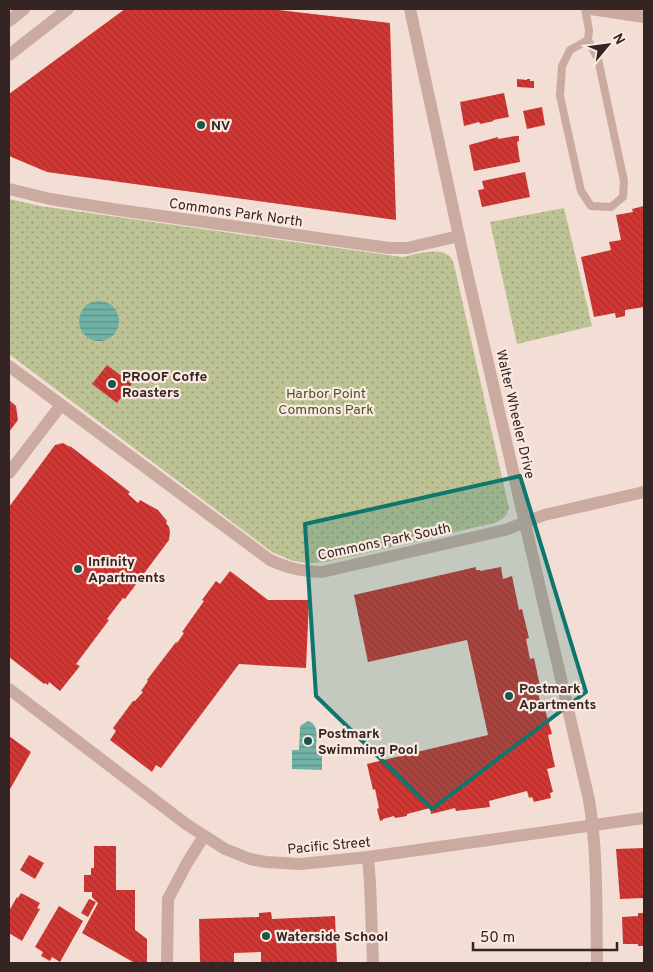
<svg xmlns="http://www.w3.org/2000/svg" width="653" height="972" font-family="Overpass,sans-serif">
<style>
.park{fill:url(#park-dots)}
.water{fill:url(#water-rules)}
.building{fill:url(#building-back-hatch)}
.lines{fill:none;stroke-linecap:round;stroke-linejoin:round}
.service{stroke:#cbaaa0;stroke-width:8}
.minor{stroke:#cbaaa0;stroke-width:12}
.tertiary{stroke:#cbaaa0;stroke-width:12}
.marked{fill:#0f766e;fill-opacity:0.2;stroke:#0f766e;stroke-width:4;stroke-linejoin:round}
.poi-dot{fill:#16584e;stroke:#fae9e0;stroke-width:2}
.labels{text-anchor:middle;stroke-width:4.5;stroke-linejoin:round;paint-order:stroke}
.poi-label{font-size:14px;font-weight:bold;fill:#342524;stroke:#fae9e0;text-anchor:start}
.street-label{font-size:14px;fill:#342524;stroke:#fae9e0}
.park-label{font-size:14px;fill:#4d5426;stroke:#fae9e0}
</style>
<defs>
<pattern id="park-dots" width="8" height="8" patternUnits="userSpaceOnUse" patternTransform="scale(1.25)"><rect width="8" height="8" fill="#bdc294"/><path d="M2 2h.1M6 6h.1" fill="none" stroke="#9a9d79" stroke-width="1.8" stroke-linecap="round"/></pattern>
<pattern id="water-rules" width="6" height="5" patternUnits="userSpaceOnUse" patternTransform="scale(1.25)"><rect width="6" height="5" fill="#71b2a6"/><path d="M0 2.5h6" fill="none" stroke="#5e9187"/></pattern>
<pattern id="building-back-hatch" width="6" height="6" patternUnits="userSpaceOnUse" patternTransform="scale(1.25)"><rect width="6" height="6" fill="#d13834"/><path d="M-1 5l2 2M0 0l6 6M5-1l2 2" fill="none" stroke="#aa2f2c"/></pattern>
</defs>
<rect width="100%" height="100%" fill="#f2ded4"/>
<g class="park">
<path d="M9,199L40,206L402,257C415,255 441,245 451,258C453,260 454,265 455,269L509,508C506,517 503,520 494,523L326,562L309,563L293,561L272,552L9,354Z"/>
<polygon points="564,208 592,326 517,344 490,222"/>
</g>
<g class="water">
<circle cx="99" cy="321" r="20"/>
<path d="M308,721C320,724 316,740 316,750L322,751V770L292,769V750H299L300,728L301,725Z"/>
</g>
<g class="building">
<polygon points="125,9 270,9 390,23 396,220 47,172 9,156 9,94"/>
<polygon points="517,79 527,80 527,79 530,79 530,81 534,81 534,88 517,87"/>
<polygon points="504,93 509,117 493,120 494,121 480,124 479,122 464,126 460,102"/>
<polygon points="542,107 545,125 527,129 523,111"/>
<polygon points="515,136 519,136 519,141 517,142 520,162 474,171 469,145 498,137 498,139"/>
<polygon points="525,172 530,197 482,207 478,190 484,189 482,181"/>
<polygon points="644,206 644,307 625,310 625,316 616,318 615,313 594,317 581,257 611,250 609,242 621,240 616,215 633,212 632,209"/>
<polygon points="107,365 132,384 117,403 92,384"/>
<polygon points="9,400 16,406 18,420 9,432"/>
<polygon points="63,443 70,447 70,446 130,492 128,494 138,503 140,500 158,510 167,521 166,523 169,527 170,532 169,540 125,599 123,598 107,619 109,620 76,664 80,666 60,691 49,682 48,685 45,683 44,684 9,657 9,507 55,445"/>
<polygon points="476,567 476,570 480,570 480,571 501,567 503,579 512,576 519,610 522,609 529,638 526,639 530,659 534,658 540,686 537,687 541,707 544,706 552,734 548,735 555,767 547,769 553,792 550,793 551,798 534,802 532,797 529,798 527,791 489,801 490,807 456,811 455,808 431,814 430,808 407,814 407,816 395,818 394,816 383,819 383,820 380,821 377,809 379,808 375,789 373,790 367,764 488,735 467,640 368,662 354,595"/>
<polygon points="230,571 268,600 309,600 306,668 239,664 161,768 156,765 152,772 110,740 116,731 113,728 133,701 135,701 143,692 141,691 148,681 147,680 176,642 177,643 184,633 182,632 204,601 202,600 216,581 220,584"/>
<polygon points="9,736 31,752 9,791"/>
<polygon points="94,846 116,846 116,890 135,890 135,930 147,939 147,963 133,963 133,962 82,933 98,903 92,897 92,892 84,892 84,875 91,875 91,868 94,868"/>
<polygon points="644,848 644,898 620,899 616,849"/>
<polygon points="29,855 44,863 35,879 20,870"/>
<polygon points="21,893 40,903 37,908 40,909 22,941 9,933 9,911 17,897 18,898"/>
<polygon points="89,899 96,902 88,917 81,913"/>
<polygon points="59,906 83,921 60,962 52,957 50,961 41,956 43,952 35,947"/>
<polygon points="271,912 272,919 335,916 337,963 261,963 261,952 234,953 234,963 200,963 199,919 259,917 259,913"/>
<polygon points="638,913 644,913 644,946 638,946 638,944 623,944 622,917 638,916"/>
</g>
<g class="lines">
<polyline class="service" points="585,9 589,30 588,40 598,59 624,181 623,197 611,207 591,206 581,191 560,96 562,66 570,50 588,40"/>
<g class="minor">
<path d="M410,9L463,255L589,800C598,854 596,909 597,963"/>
<polyline points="9,189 50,199 119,210 389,248 407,248 459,236"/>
<path d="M9,366L270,560C290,569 301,571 322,572L505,530L544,515L644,492"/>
<polyline points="9,473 61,405"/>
<polyline points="368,857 370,883 373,963"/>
<polyline points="167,963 168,899 187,863 204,836"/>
</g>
<g class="tertiary">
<polyline points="591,9 644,17"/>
<polyline points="9,21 24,9"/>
<polyline points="9,55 68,9"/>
<polyline points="9,689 186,824 225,849 250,859 266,862 301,864 368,857 644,818"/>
</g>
</g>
<path class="marked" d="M520,476L586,692L432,809L316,696L305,524Z"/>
<g class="poi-dot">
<circle cx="201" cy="125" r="5"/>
<circle cx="112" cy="384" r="5"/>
<circle cx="78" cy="569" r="5"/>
<circle cx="509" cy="696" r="5"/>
<circle cx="308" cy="741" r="5"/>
<circle cx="266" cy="936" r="5"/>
</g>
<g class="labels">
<g class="poi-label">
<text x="211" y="130">NV</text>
<text x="122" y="381">PROOF Coffe<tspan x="122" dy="16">Roasters</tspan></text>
<text x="88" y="566">Infinity<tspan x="88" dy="16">Apartments</tspan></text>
<text x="519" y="693">Postmark<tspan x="519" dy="16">Apartments</tspan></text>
<text x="318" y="738">Postmark<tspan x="318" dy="16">Swimming Pool</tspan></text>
<text x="276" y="941">Waterside School</text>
</g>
<g class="street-label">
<text transform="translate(236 212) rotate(8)" y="5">Commons Park North</text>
<text transform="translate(516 414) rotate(77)" y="5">Walter Wheeler Drive</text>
<text transform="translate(384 541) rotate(-12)" y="5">Commons Park South</text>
<text transform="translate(329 845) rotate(-5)" y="5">Pacific Street</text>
</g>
<g class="park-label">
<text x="326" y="398">Harbor Point<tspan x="326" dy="16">Commons Park</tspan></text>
</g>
</g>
<rect width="653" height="972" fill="none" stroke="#342524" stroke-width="20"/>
<g transform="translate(608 45) rotate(61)" stroke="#fae9e0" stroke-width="4" paint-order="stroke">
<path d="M0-4L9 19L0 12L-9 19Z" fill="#342524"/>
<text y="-8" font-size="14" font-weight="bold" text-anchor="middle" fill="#342524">N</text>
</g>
<path d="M473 942v8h144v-8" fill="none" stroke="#342524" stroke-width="2.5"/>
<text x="480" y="942" font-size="15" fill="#342524" stroke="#fae9e0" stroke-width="4" paint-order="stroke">50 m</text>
</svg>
